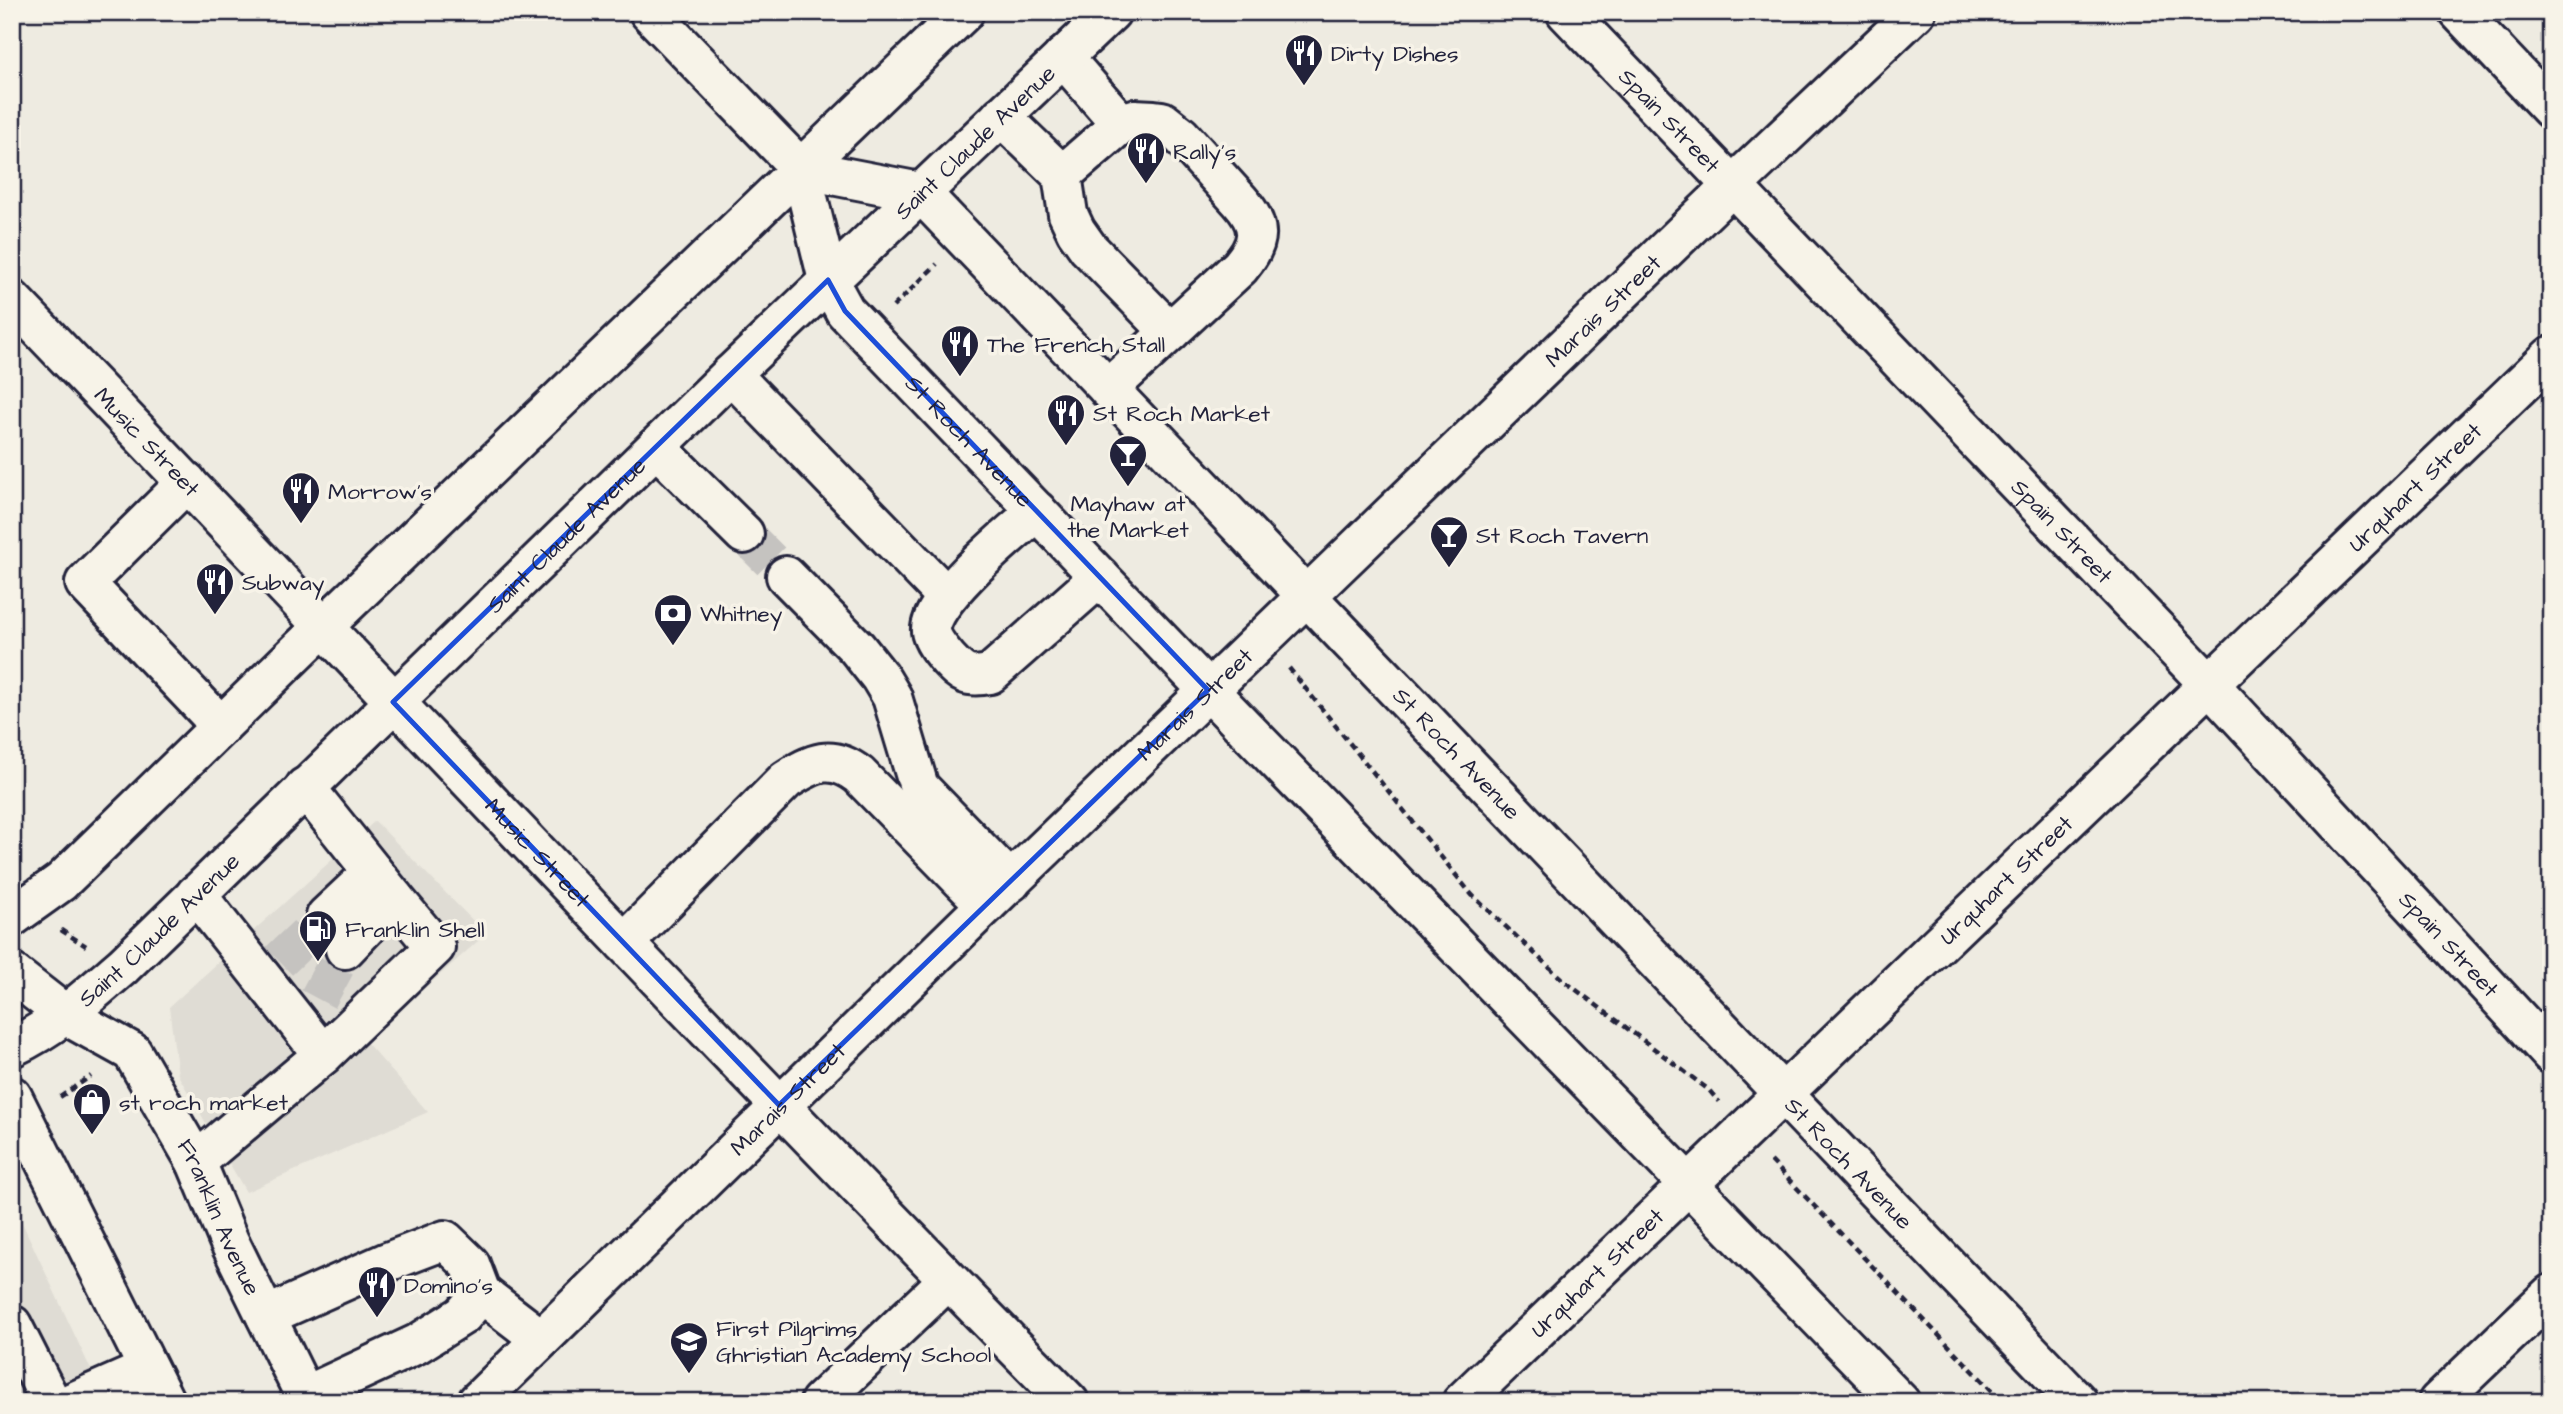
<svg xmlns="http://www.w3.org/2000/svg" width="2563" height="1414" font-family="'Architects Daughter',sans-serif">
<style>
.built{fill:#dfdcd4}
.lines{fill:none;stroke-linecap:round;stroke-linejoin:round}
.minor-tunnel{stroke:#c5c3c0;stroke-width:38;stroke-dasharray:38 19;stroke-linecap:butt}
.minor-casing{stroke:#22223b;stroke-width:44}
.major-casing{stroke:#22223b;stroke-width:44}
.path{stroke:#22223b;stroke-width:4.5;stroke-dasharray:7 5;stroke-linecap:butt}
.minor{stroke:#f7f3e8;stroke-width:38}
.major{stroke:#f7f3e8;stroke-width:38}
.marked{fill:none;stroke:#1d4ed8;stroke-width:5;stroke-linejoin:round}
.labels{text-anchor:middle;stroke-width:7;stroke-linejoin:round;paint-order:stroke}
.poi-label{font-size:23px;fill:#22223b;stroke:#f7f3e8;text-anchor:start}
.street-label{font-size:23px;fill:#22223b;stroke:#f7f3e8}
</style>
<rect width="100%" height="100%" fill="#eeebe1"/>
<filter id="ink" filterUnits="userSpaceOnUse"><feTurbulence type="fractalNoise" baseFrequency=".0143" numOctaves="2"/><feDisplacementMap in="SourceGraphic" scale="14" xChannelSelector="R" yChannelSelector="G"/><feConvolveMatrix kernelMatrix="1 2 1 2 8 2 1 2 1" color-interpolation-filters="sRGB"/></filter>
<g filter="url(#ink)">
<g class="built">
<polygon points="375,821 486,934 365,1041 428,1112 246,1192 178,1075 169,1007"/>
<polygon points="12,1201 106,1402 12,1402"/>
</g>
<g class="lines">
<g class="minor-tunnel">
<polyline points="744,534 786,576"/>
<polyline points="279,961 326,916"/>
<polyline points="318,999 345,949"/>
</g>
<defs>
<g id="minor">
<path id="s1" d="M649,12L801,169L828,280L845,311L1208,690L1900,1402"/>
<path id="s2" d="M1566,12L2210,685L2551,1054"/>
<polyline points="2459,12 2551,109"/>
<polyline points="1063,57 1121,124"/>
<polyline points="1001,116 1062,175 1068,214 1076,231 1088,248 1170,332"/>
<path id="s3" d="M801,169L920,192L2078,1402"/>
<path d="M1062,175L1121,124L1134,119L1154,120L1162,121L1181,136L1240,201C1262,226 1261,242 1240,267L1108,389"/>
<path id="s4" d="M12,300C364,667 711,1040 1069,1402"/>
<polyline points="731,374 946,596"/>
<polyline points="656,447 744,534"/>
<polyline points="187,482 85,583 221,726"/>
<path d="M1037,511C1014,531 928,601 931,631C932,640 942,652 948,659C963,675 967,678 990,674L1100,577"/>
<polyline points="786,576 857,648 880,677 892,697 919,787 1011,882"/>
<polyline points="305,787 394,898 345,949"/>
<polyline points="196,894 323,1055 196,1162"/>
<polyline points="326,916 373,872"/>
<path d="M624,943L786,780C813,763 831,753 859,775L986,905"/>
<path id="s5" d="M12,973L67,1016L132,1052L196,1162L229,1241L308,1402"/>
<polyline points="323,1055 435,947 394,898"/>
<polyline points="12,1096 165,1402"/>
<polyline points="481,1293 541,1339"/>
<polyline points="266,1316 385,1263 445,1240 470,1264 481,1293 463,1315 417,1344 305,1396"/>
<polyline points="12,1325 51,1402"/>
<polyline points="73,1402 148,1369"/>
<path id="s6" d="M477,1402L986,905L1732,186L1916,12"/>
<polyline points="820,1402 948,1280"/>
<path id="s7" d="M1462,1402L2551,356"/>
<polyline points="2438,1402 2551,1294"/>
</g>
<g id="major">
<polyline points="12,917 61,882 301,648 964,12"/>
<path id="s8" d="M12,1047C55,1027 87,997 123,966L731,374L1111,12"/>
</g>
</defs>
<use href="#minor" class="minor-casing"/>
<use href="#major" class="major-casing"/>
<g class="path">
<polyline points="893,307 937,264"/>
<polyline points="1289,668 1472,895 1563,980 1709,1090 1719,1102"/>
<polyline points="61,930 86,946"/>
<polyline points="60,1097 91,1076"/>
<polyline points="1771,1161 2003,1402"/>
</g>
<use href="#minor" class="minor"/>
<use href="#major" class="major"/>
</g>
</g>
<path class="marked" d="M828,280L845,311L1208,690L779,1105L393,702Z"/>
<defs>
<symbol id="restaurant-pin" viewBox="-11 -11 22 30"><path d="M0 17L-7.5 6A9.5 9.5 0 1 1 7.5 6Z" fill="#22223b" stroke="#f7f3e8"/><path d="M-5-6h1v4h1v-4h1v4h1v-4h1v5L-1.5 .5V6h-2V.5L-5-1ZM5-6V6H3V1.5H1.5Q1.5-4 5-6Z" fill="#fff"/></symbol>
<symbol id="bar-pin" viewBox="-11 -11 22 30"><path d="M0 17L-7.5 6A9.5 9.5 0 1 1 7.5 6Z" fill="#22223b" stroke="#f7f3e8"/><path d="M-6-5H6L.8 .8V4.5H3.5V6h-7V4.5H-.8V.8Z" fill="#fff"/></symbol>
<symbol id="bank-pin" viewBox="-11 -11 22 30"><path d="M0 17L-7.5 6A9.5 9.5 0 1 1 7.5 6Z" fill="#22223b" stroke="#f7f3e8"/><path d="M-6-4H6V4H-6ZM0-2.3a2.3 2.3 0 1 0 0 4.6a2.3 2.3 0 1 0 0-4.6Z" fill="#fff"/></symbol>
<symbol id="fuel-pin" viewBox="-11 -11 22 30"><path d="M0 17L-7.5 6A9.5 9.5 0 1 1 7.5 6Z" fill="#22223b" stroke="#f7f3e8"/><path d="M-5.5-6h7V0h2V4h1.3V-2.5L3-4.5l.8-.8L6-3V5H2.5V1h-1V6h-7ZM-4.2-4.7v3.2H.2V-4.7Z" fill="#fff"/></symbol>
<symbol id="shop-pin" viewBox="-11 -11 22 30"><path d="M0 17L-7.5 6A9.5 9.5 0 1 1 7.5 6Z" fill="#22223b" stroke="#f7f3e8"/><path d="M-5-2.5h2.3a2.7 3.5 0 0 1 5.4 0H5L5.5 6h-11ZM-1.5-2.5h3a1.5 2.3 0 0 0-3 0Z" fill="#fff"/></symbol>
<symbol id="school-pin" viewBox="-11 -11 22 30"><path d="M0 17L-7.5 6A9.5 9.5 0 1 1 7.5 6Z" fill="#22223b" stroke="#f7f3e8"/><path d="M0-5L7-2L0 1L-7-2ZM-4 1L0 2.5L4 1V4Q0 6-4 4Z" fill="#fff"/></symbol>
</defs>
<g fill-rule="evenodd">
<use href="#restaurant-pin" x="1282" y="31" width="44" height="60"/>
<use href="#restaurant-pin" x="1124" y="129" width="44" height="60"/>
<use href="#restaurant-pin" x="938" y="322" width="44" height="60"/>
<use href="#restaurant-pin" x="1044" y="391" width="44" height="60"/>
<use href="#bar-pin" x="1106" y="432" width="44" height="60"/>
<use href="#restaurant-pin" x="279" y="469" width="44" height="60"/>
<use href="#bar-pin" x="1427" y="513" width="44" height="60"/>
<use href="#restaurant-pin" x="193" y="560" width="44" height="60"/>
<use href="#bank-pin" x="651" y="591" width="44" height="60"/>
<use href="#fuel-pin" x="296" y="907" width="44" height="60"/>
<use href="#shop-pin" x="70" y="1080" width="44" height="60"/>
<use href="#restaurant-pin" x="355" y="1263" width="44" height="60"/>
<use href="#school-pin" x="667" y="1319" width="44" height="60"/>
</g>
<g class="labels">
<g class="poi-label">
<text x="1331" y="61">Dirty Dishes</text>
<text x="1173" y="159">Rally's</text>
<text x="987" y="352">The French Stall</text>
<text x="1093" y="421">St Roch Market</text>
<text x="328" y="499">Morrow's</text>
<text x="1128" y="511" text-anchor="middle">Mayhaw at<tspan x="1128" dy="26">the Market</tspan></text>
<text x="1476" y="543">St Roch Tavern</text>
<text x="242" y="590">Subway</text>
<text x="700" y="621">Whitney</text>
<text x="345" y="937">Franklin Shell</text>
<text x="119" y="1110">st roch market</text>
<text x="404" y="1293">Domino's</text>
<text x="716" y="1336">First Pilgrims<tspan x="716" dy="26">Ghristian Academy School</tspan></text>
</g>
<g class="street-label">
<text dy="8" stroke="none"><textPath href="#s2" startOffset="150">Spain Street</textPath></text>
<text dy="8" stroke="none"><textPath href="#s8" startOffset="1323">Saint Claude Avenue</textPath></text>
<text dy="8" stroke="none"><textPath href="#s6" startOffset="1568">Marais Street</textPath></text>
<text dy="8" stroke="none"><textPath href="#s1" startOffset="548">St Roch Avenue</textPath></text>
<text dy="8" stroke="none"><textPath href="#s4" startOffset="196">Music Street</textPath></text>
<text dy="8" stroke="none"><textPath href="#s7" startOffset="1321">Urquhart Street</textPath></text>
<text dy="8" stroke="none"><textPath href="#s2" startOffset="718">Spain Street</textPath></text>
<text dy="8" stroke="none"><textPath href="#s8" startOffset="756">Saint Claude Avenue</textPath></text>
<text dy="8" stroke="none"><textPath href="#s6" startOffset="1001">Marais Street</textPath></text>
<text dy="8" stroke="none"><textPath href="#s3" startOffset="898">St Roch Avenue</textPath></text>
<text dy="8" stroke="none"><textPath href="#s4" startOffset="763">Music Street</textPath></text>
<text dy="8" stroke="none"><textPath href="#s7" startOffset="754">Urquhart Street</textPath></text>
<text dy="8" stroke="none"><textPath href="#s8" startOffset="189">Saint Claude Avenue</textPath></text>
<text dy="8" stroke="none"><textPath href="#s2" startOffset="1284">Spain Street</textPath></text>
<text dy="8" stroke="none"><textPath href="#s6" startOffset="434">Marais Street</textPath></text>
<text dy="8" stroke="none"><textPath href="#s3" startOffset="1465">St Roch Avenue</textPath></text>
<text dy="8" stroke="none"><textPath href="#s5" startOffset="331">Franklin Avenue</textPath></text>
<text dy="8" stroke="none"><textPath href="#s7" startOffset="187">Urquhart Street</textPath></text>
</g>
</g>
<rect width="2563" height="1414" fill="none" stroke="#f7f3e8" stroke-width="42"/>
<rect x="21" y="21" width="2521" height="1372" fill="none" stroke="#22223b" stroke-width="2.5" filter="url(#ink)"/>
</svg>
